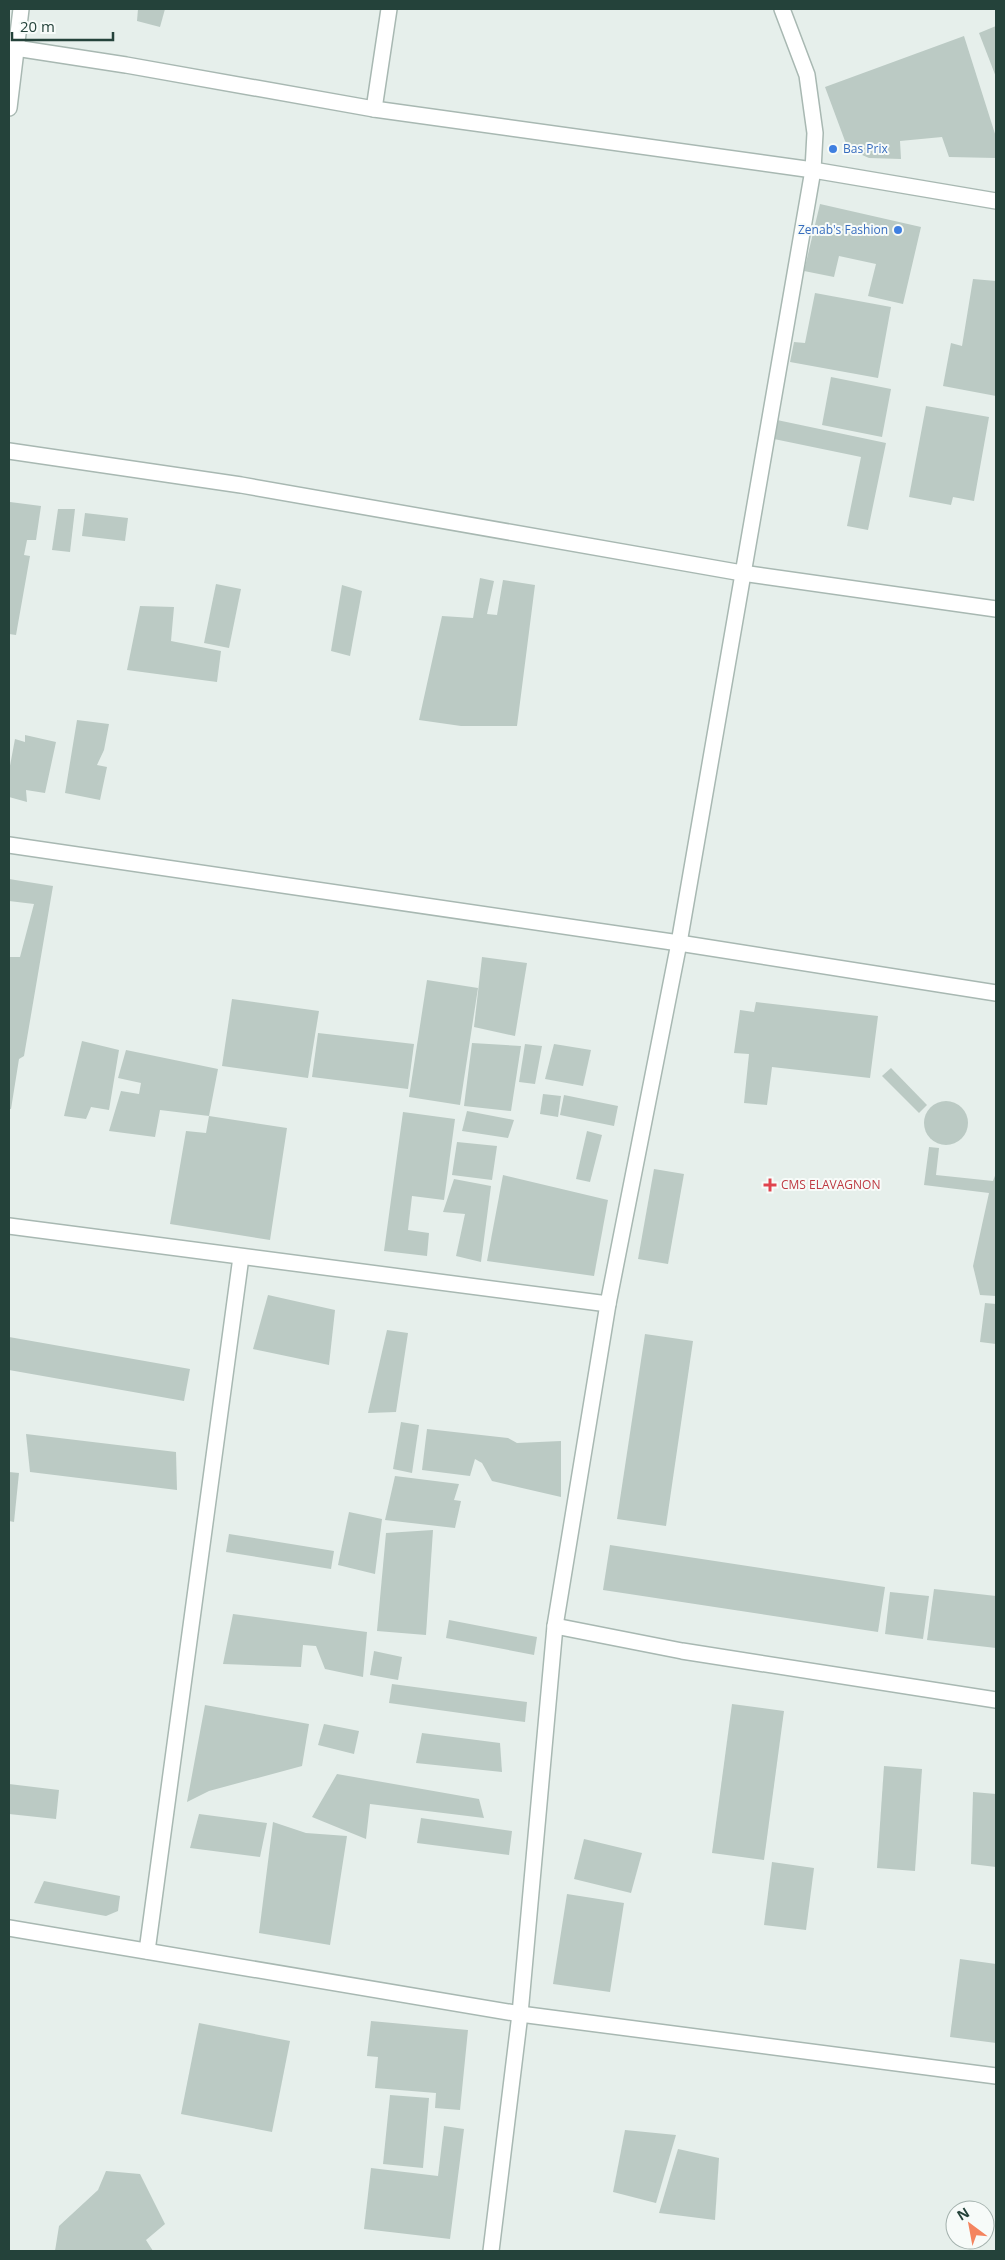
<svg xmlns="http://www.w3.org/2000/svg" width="1005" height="2260" font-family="'Open Sans',sans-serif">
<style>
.building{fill:#bbcac4}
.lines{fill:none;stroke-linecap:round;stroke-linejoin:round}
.minor-casing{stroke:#a8b8b2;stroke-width:18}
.minor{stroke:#fff;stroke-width:15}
.shop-dot{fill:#3f7fe0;stroke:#f7fbf9;stroke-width:2}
.health-dot{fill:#e0444e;stroke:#f7fbf9;stroke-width:2}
.labels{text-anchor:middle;stroke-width:4;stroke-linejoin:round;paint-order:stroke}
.shop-label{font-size:12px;fill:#366cbe;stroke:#f7fbf9;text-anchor:start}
.health-label{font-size:12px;fill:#be3a42;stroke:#f7fbf9;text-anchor:start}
</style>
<rect width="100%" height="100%" fill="#e6efeb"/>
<g class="building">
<polygon points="138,9 165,9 160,27 137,21"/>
<polygon points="996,26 996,77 979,33"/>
<polygon points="964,36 996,137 996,158 949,157 942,137 900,141 901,159 869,158 853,151 845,141 825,87"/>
<polygon points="820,204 921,227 903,304 868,296 876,264 839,256 834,277 804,271"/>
<polygon points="973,279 996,281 996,396 943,386 951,343 962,346"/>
<polygon points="815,293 891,307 878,378 790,362 794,342 805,343"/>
<polygon points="831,377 891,389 882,437 822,425"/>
<polygon points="926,406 989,417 974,501 953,497 951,505 909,497"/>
<polygon points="777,420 886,443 868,530 847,526 861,457 774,439"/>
<polygon points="10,502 41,506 36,540 27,540 24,555 30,556 16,635 9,634"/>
<polygon points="58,509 75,509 70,552 52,550"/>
<polygon points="85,513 128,518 125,541 82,536"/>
<polygon points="480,578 494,581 487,614 497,615 503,580 535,585 517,726 461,726 419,720 442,616 473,618"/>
<polygon points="216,584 241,589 229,648 204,643"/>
<polygon points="342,585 362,591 350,656 331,651"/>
<polygon points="140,606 174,607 171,641 221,651 217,682 127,670"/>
<polygon points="77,720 109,724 104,750 97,765 107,767 100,800 65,793"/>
<polygon points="25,735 56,742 45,793 26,790 27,802 9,797 9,771 15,739 25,742"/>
<polygon points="9,879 53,886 24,1056 19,1059 11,1109 9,1109 9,957 20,957 34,904 9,901"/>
<polygon points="482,957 527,963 515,1036 474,1027"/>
<polygon points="427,980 478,988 460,1105 409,1097"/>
<polygon points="232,999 319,1011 308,1078 222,1066"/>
<polygon points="756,1002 878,1016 870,1078 772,1067 767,1105 744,1103 749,1054 734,1053 740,1010 754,1012"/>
<polygon points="318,1033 414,1044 408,1089 312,1077"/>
<polygon points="82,1041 119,1050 109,1110 91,1107 86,1119 64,1116"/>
<polygon points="472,1043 521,1046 511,1111 464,1106"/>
<polygon points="525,1044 542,1046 535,1084 519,1082"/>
<polygon points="554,1044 591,1050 583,1086 545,1079"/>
<polygon points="126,1050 218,1069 209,1116 160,1110 155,1137 109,1131 121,1091 139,1094 141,1083 118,1078"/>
<polygon points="891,1068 927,1105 919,1113 882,1076"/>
<polygon points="543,1094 561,1096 558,1117 540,1114"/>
<polygon points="564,1095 618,1106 614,1126 560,1115"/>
<circle cx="946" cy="1123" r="22"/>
<polygon points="467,1111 514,1120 508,1138 462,1131"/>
<polygon points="403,1112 455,1119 444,1200 412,1196 408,1230 429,1233 427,1256 384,1251"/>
<polygon points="209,1116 287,1128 270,1240 170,1224 186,1131 206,1133"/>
<polygon points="587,1131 602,1135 590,1182 576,1179"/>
<polygon points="457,1142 497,1146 492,1180 452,1175"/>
<polygon points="929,1147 939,1148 936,1175 993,1181 996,1173 996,1296 980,1295 973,1266 989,1193 924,1185"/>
<polygon points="654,1169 684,1174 668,1264 638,1259"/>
<polygon points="503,1175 608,1200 594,1276 487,1261"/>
<polygon points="454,1179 491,1186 481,1262 456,1256 465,1214 443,1212"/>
<polygon points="268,1295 335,1310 329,1365 253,1349"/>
<polygon points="985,1303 996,1304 996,1344 980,1342"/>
<polygon points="387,1330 408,1333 396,1412 368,1413"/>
<polygon points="645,1334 693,1341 666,1526 617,1519"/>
<polygon points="9,1337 190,1369 184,1401 9,1370"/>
<polygon points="401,1422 419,1425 412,1473 393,1469"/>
<polygon points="427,1429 508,1438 517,1443 561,1441 561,1497 492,1481 482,1463 475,1459 470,1476 422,1470"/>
<polygon points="26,1434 176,1452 177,1490 30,1472"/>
<polygon points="9,1472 19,1473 14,1522 9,1521"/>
<polygon points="395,1476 459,1484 454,1500 461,1501 455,1528 385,1520"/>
<polygon points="349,1512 382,1519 375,1574 338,1565"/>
<polygon points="433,1530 426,1635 377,1631 386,1533"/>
<polygon points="229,1534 334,1551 331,1569 226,1552"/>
<polygon points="610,1545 885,1587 878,1632 603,1590"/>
<polygon points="934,1589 996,1596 996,1648 927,1640"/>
<polygon points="890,1592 929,1596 923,1639 885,1634"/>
<polygon points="233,1614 367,1632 363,1677 325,1669 316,1646 303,1645 301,1667 223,1664"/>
<polygon points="449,1620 537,1637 534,1655 446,1638"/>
<polygon points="374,1651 402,1657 398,1680 370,1675"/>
<polygon points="392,1684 527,1702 525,1722 389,1703"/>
<polygon points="732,1704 784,1711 764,1860 712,1853"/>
<polygon points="205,1705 309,1724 302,1766 209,1791 187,1802"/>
<polygon points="324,1724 359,1731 354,1754 318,1745"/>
<polygon points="422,1733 500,1743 502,1772 416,1763"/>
<polygon points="884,1766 922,1769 915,1871 877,1868"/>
<polygon points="337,1774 479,1799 484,1818 370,1804 366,1839 312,1817"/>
<polygon points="9,1784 59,1790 56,1819 9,1814"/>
<polygon points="973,1792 996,1794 996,1867 971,1864"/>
<polygon points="199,1814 267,1823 260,1857 190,1848"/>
<polygon points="421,1818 512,1831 509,1855 417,1843"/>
<polygon points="273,1822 306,1833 347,1836 330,1945 259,1933"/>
<polygon points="584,1839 642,1853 631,1893 574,1879"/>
<polygon points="772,1862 814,1868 806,1930 764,1925"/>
<polygon points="44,1881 120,1896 118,1911 106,1916 34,1903"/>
<polygon points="567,1894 624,1903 610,1992 553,1984"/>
<polygon points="960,1959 996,1964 996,2043 950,2037"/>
<polygon points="371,2021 468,2030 460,2110 435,2108 436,2093 375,2088 378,2057 367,2056"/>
<polygon points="199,2023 290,2041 272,2132 181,2114"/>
<polygon points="390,2095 429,2098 423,2168 383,2164"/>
<polygon points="444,2126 464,2129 450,2239 364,2229 371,2168 438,2176"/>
<polygon points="625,2130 676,2135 656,2203 613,2192"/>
<polygon points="678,2149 719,2158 715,2220 659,2213"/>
<polygon points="106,2171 140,2174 165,2224 146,2240 153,2251 55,2251 59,2226 98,2190"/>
</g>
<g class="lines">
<defs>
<g id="minor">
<polyline points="9,47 126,65 374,109 813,170 996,201"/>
<polyline points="9,108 21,9"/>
<polyline points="374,109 389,9"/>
<polyline points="9,451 241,485 742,573 996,609"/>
<polyline points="9,845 679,943 996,993"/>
<polyline points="9,1226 608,1304"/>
<polyline points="555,1626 682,1651 996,1700"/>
<polyline points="9,1928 520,2014 996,2076"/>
<polyline points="147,1951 241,1257"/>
<polyline points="491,2251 520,2014 555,1626 608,1304 679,943 813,170 815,133 807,75 782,9"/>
</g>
</defs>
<use href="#minor" class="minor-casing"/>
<use href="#minor" class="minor"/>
</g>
<g class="shop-dot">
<circle cx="833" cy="149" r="5"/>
<circle cx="898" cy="230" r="5"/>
</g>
<path class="health-dot" d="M767.5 1177.5h5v5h5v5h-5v5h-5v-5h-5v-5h5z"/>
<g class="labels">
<g class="shop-label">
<text x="843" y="153">Bas Prix</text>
<text x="888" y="234" text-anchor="end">Zenab's Fashion</text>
</g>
<g class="health-label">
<text x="781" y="1189">CMS ELAVAGNON</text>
</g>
</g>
<rect width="1005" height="2260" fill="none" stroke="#24423a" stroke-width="20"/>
<g transform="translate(970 2225) rotate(328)"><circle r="24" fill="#f7fbf9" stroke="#a3b1ad"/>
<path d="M0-4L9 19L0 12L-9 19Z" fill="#f4845f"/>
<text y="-8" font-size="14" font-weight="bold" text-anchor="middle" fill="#24423a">N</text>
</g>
<path d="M12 32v8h101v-8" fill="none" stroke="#24423a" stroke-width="2.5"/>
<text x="20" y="32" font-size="15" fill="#24423a" stroke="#f7fbf9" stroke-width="4" paint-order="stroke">20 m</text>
</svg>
